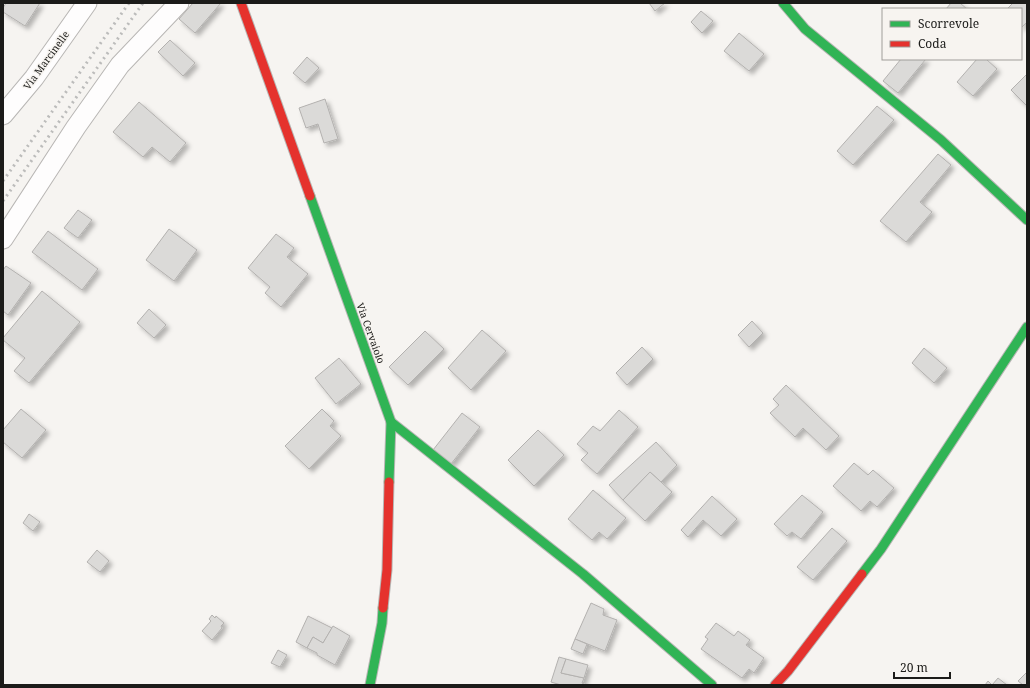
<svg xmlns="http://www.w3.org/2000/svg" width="1030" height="688" font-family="'Noto Serif',serif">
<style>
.building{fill:#dbdad8;stroke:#b3b1af;filter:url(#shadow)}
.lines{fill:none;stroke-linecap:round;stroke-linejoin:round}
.street-casing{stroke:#b8b6b4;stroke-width:21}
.fast-casing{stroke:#b8b6b4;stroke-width:11}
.jam-casing{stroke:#b8b6b4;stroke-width:11}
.street{stroke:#fefdfd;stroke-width:19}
.fast{stroke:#30b455;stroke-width:9}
.jam{stroke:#e5322d;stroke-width:9}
.rail{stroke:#bcbcbb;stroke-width:3;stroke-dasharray:2 4;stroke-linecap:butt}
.labels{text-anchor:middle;stroke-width:3;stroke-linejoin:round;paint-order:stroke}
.street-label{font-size:10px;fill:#1b1b19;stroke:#f7f4f0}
</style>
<defs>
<filter id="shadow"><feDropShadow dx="3.5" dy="3.5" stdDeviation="2" flood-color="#0004"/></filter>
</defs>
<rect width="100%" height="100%" fill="#f6f4f1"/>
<g class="building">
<polygon points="6,3 40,3 25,26 3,12 3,8"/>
<polygon points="193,3 221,3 195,33 179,19"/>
<polygon points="649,3 665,3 655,11"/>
<polygon points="951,3 960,3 967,9 946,9"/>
<polygon points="1013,3 1027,3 1027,22 1021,28 1021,9 1007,9"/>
<polygon points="701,11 713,21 702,33 691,22"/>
<polygon points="739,33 764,54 749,71 724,51"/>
<polygon points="170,40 195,63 183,76 158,52"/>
<polygon points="307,57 319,68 305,83 293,73"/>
<polygon points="901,59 926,59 898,93 883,81"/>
<polygon points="977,59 986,59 997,69 973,96 957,82"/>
<polygon points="1027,74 1027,106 1011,90"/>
<polygon points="325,99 338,139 324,143 318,124 306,128 299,108"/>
<polygon points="139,102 186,143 170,162 152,147 143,157 113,132"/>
<polygon points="877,106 894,120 853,165 837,151"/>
<polygon points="938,154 951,165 920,202 932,212 906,242 880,221"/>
<polygon points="78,210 92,220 78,238 64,228"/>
<polygon points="169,229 197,250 174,281 146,260"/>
<polygon points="48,231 98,269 82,290 32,252"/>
<polygon points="276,234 294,248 287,257 308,274 281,307 265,293 270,287 248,268"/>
<polygon points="6,266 31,283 8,315 3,311 3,270"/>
<polygon points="42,291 80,322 29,383 14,371 25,358 3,340 3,338"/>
<polygon points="149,309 166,325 154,338 137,323"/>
<polygon points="752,321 763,333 749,347 738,335"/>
<polygon points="482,330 506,351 471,390 448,368"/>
<polygon points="425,331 444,349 408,385 389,367"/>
<polygon points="642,347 653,359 627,385 616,373"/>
<polygon points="924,348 947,368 934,383 912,363"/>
<polygon points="339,358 361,384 336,404 315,378"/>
<polygon points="786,385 839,436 826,450 803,428 795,437 770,413 779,405 773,399"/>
<polygon points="21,409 46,430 22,458 3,442 3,430"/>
<polygon points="322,409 334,421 330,426 341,436 309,469 285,446"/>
<polygon points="619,410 638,427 597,474 581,460 588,453 577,444 593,426 600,431"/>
<polygon points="462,413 480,427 451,464 433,450"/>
<polygon points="538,430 564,455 534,486 508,460"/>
<polygon points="656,442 677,465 661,482 650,472 623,500 609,485"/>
<polygon points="854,463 868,475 873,470 894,488 877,507 870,501 861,511 833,486"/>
<polygon points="650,472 672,492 645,521 623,500"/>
<polygon points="593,490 626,518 607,539 599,532 592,540 568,519"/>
<polygon points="802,495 823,512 801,539 792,532 787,536 774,524"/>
<polygon points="712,496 737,519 721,536 703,520 688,537 681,530"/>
<polygon points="29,514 40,522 33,531 23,523"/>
<polygon points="832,528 847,541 813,580 797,567"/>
<polygon points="97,550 109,561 100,572 87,562"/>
<polygon points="591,603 604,609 603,615 617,620 605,651 575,639"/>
<polygon points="212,615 215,618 216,616 224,623 221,626 222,628 212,640 202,631 211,621 209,619"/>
<polygon points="308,616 332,628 323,643 313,637 307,648 296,642"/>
<polygon points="716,623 734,636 738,631 750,640 746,645 764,658 754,673 749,669 742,678 701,649 708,639 705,637"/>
<polygon points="333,626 350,636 335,665 317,655 317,653 307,648 313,637 323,643"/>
<polygon points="575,639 587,644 583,654 571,649"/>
<polygon points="278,650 287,655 280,667 271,663"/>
<polygon points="559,657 566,659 561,673 584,678 582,683 586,685 561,685 551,682"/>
<polygon points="566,659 588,665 584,678 561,673"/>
<polygon points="1026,673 1027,675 1027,685 1023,685 1018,681"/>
<polygon points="998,678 1007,685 985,685 988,681 992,685"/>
</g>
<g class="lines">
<defs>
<g id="street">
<polyline points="3,115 34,78 87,3"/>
<polyline points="3,239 76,127 120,65 179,3"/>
</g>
<g id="fast">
<polyline points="783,3 805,29 941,140 1027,220"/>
<polyline points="310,196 391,422 389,482"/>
<polyline points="391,422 583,574 712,685"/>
<polyline points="862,574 881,549 1027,327"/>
<polyline points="370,685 382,623 383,608"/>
</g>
<g id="jam">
<polyline points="241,3 310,196"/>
<polyline points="383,608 387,570 389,482"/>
<polyline points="775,685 788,671 862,574"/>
</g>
</defs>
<use href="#street" class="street-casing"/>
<use href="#fast" class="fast-casing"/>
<use href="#jam" class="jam-casing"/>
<use href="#street" class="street"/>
<use href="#fast" class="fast"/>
<use href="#jam" class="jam"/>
<g class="rail">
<polyline points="3,181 129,3"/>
<polyline points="3,201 143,3"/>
</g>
</g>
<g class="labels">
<g class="street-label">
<text transform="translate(46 60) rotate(-54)" y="4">Via Marcinelle</text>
<text transform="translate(371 333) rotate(70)" y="4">Via Cervaiolo</text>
</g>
</g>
<rect width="1030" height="688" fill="none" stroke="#1b1b19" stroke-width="8"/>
<rect x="882" y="8" width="140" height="52" fill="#f7f4f0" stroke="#9f9d9a"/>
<rect x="890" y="21" width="20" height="6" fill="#30b455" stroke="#9f9d9a"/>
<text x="918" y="28" font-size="12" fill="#1b1b19">Scorrevole</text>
<rect x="890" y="41" width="20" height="6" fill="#e5322d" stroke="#9f9d9a"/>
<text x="918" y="48" font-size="12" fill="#1b1b19">Coda</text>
<path d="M894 672v6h56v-6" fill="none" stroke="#1b1b19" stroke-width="2"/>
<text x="900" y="672" font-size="12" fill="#1b1b19" stroke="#f7f4f0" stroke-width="3" paint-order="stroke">20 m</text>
</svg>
